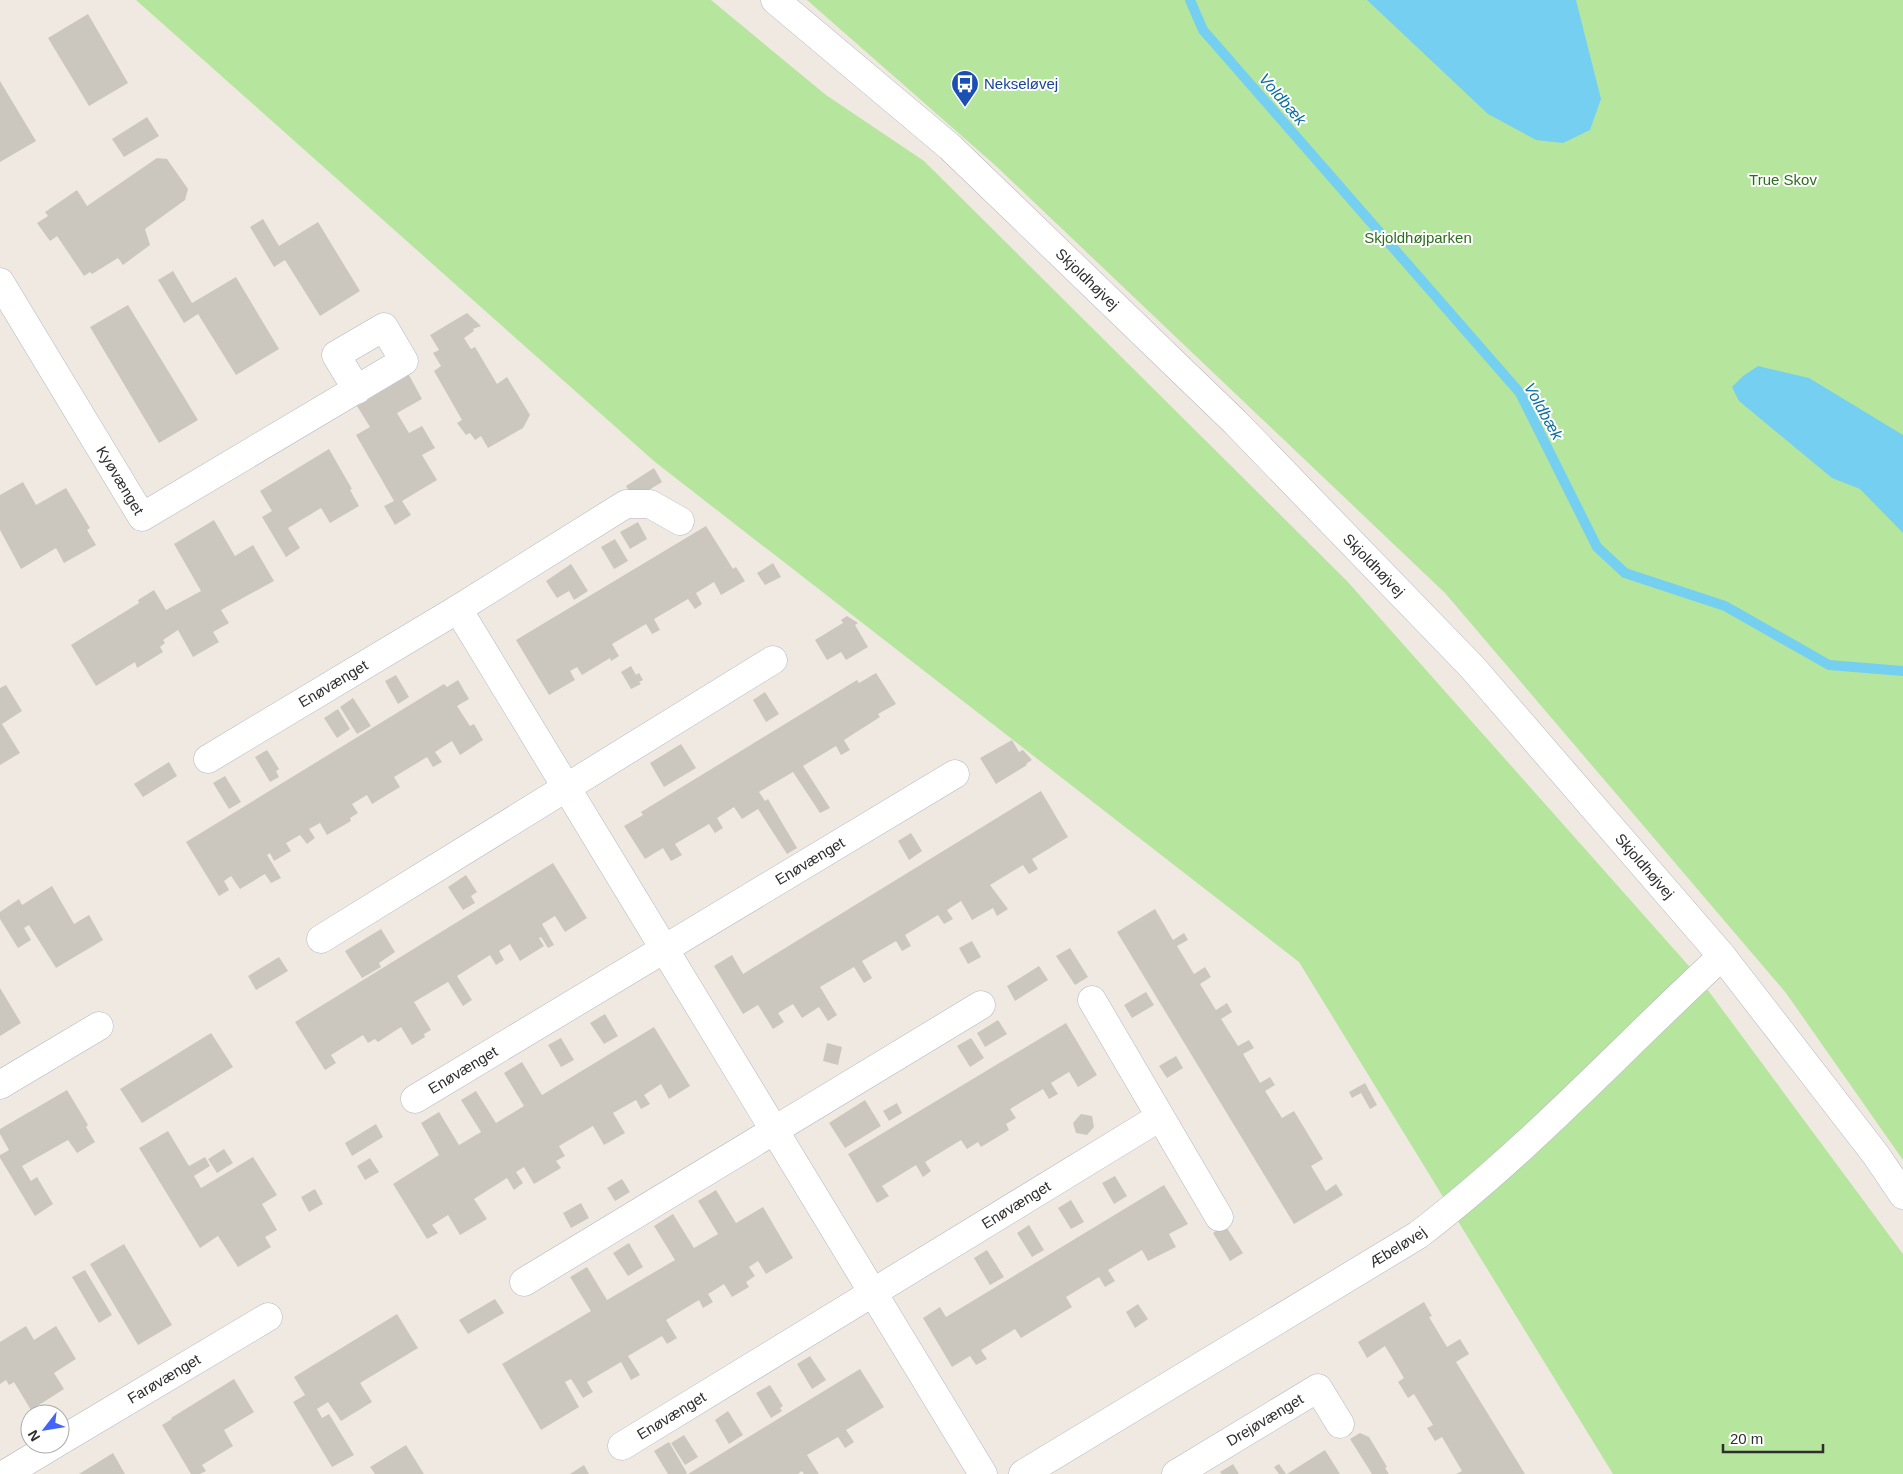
<svg xmlns="http://www.w3.org/2000/svg" width="1903" height="1474" font-family="Arial,sans-serif">
<style>
.green{fill:#b6e59e}
.water{fill:#75cff0}
.lines{fill:none;stroke-linecap:round;stroke-linejoin:round}
.stream{stroke:#75cff0;stroke-width:10}
.building{fill:#cbc7bf}
.minor-casing{stroke:#b4b7c1;stroke-width:29}
.tertiary-casing{stroke:#b4b7c1;stroke-width:29}
.minor{stroke:#fff;stroke-width:28}
.tertiary{stroke:#fff;stroke-width:28}
.labels{text-anchor:middle;stroke-width:4;stroke-linejoin:round;paint-order:stroke}
.transit-label{font-size:15px;fill:#164399;stroke:#fff;text-anchor:start}
.park-label{font-size:15px;fill:#2c6e1b;stroke:#fff}
.street-label{font-size:15px;fill:#2e2e2e;stroke:#fff}
.water-label{font-size:16px;font-style:italic;fill:#0d6fa3;stroke:#fff}
</style>
<rect width="100%" height="100%" fill="#efe9e1"/>
<g class="green">
<polygon points="136,0 711,0 826,95 924,161 1347,581 1696,974 1903,1254 1903,1474 1613,1474 1299,962 655,462"/>
<polygon points="807,0 1903,0 1903,1160 1786,993 1445,593 996,166"/>
</g>
<g class="water">
<polygon points="1367,0 1576,0 1601,99 1590,130 1563,143 1536,140 1488,114"/>
<polygon points="1758,366 1809,378 1903,435 1903,533 1860,489 1832,478 1739,401 1732,387 1743,376"/>
</g>
<g class="lines">
<polyline class="stream" points="1190,0 1203,30 1520,393 1597,547 1625,573 1725,606 1829,665 1903,671"/>
</g>
<g class="building">
<polygon points="88,14 128,83 89,106 48,38"/>
<polygon points="0,81 36,141 0,162"/>
<polygon points="147,117 159,136 124,157 112,139"/>
<polygon points="157,158 167,159 188,189 185,200 145,229 150,245 123,265 118,258 92,274 90,272 84,276 57,236 50,241 37,223 48,216 45,212 77,190 87,206"/>
<polygon points="263,219 279,246 318,222 360,291 320,316 285,260 274,267 250,227"/>
<polygon points="173,271 192,303 236,277 279,349 236,375 198,314 184,323 158,280"/>
<polygon points="128,305 198,420 159,443 90,327"/>
<polygon points="467,313 481,326 473,329 474,331 464,338 471,349 475,347 497,384 507,377 530,415 523,428 488,448 481,436 475,440 470,433 466,435 457,423 462,420 434,371 441,366 433,353 439,350 430,335"/>
<polygon points="409,375 422,399 397,413 409,433 422,426 435,448 422,455 437,480 402,501 411,515 395,525 384,506 394,501 356,435 370,427 357,406"/>
<polygon points="329,449 352,489 350,490 359,506 330,523 321,508 288,528 300,548 286,557 262,517 272,511 260,491"/>
<polygon points="654,468 662,482 634,499 626,486"/>
<polygon points="23,482 36,505 66,488 90,528 87,530 96,545 64,563 56,548 21,569 0,530 0,495"/>
<polygon points="214,520 235,556 253,545 274,581 221,610 229,623 213,632 219,642 193,657 178,630 163,640 165,643 160,647 163,652 137,668 135,662 96,686 71,645 139,603 138,600 154,590 166,610 201,591 174,544"/>
<polygon points="638,522 647,539 630,549 620,532"/>
<polygon points="706,526 733,569 736,567 745,581 721,595 714,582 696,593 702,604 695,609 688,599 654,619 660,630 652,634 646,624 612,644 619,656 611,661 610,658 582,675 577,667 570,671 575,680 549,695 516,640"/>
<polygon points="615,539 628,561 614,569 601,547"/>
<polygon points="773,563 781,577 765,585 757,573"/>
<polygon points="571,564 588,591 574,600 569,591 557,598 546,581"/>
<polygon points="847,616 858,623 855,625 868,647 846,660 841,652 827,660 815,640 843,623 841,620"/>
<polygon points="631,666 636,675 639,673 643,680 639,682 641,684 631,689 621,672"/>
<polygon points="876,673 896,704 878,714 880,717 844,740 850,750 841,755 836,746 803,766 830,808 820,813 793,772 759,792 765,801 768,799 797,848 787,854 758,809 742,819 734,807 717,818 723,828 715,833 709,824 675,844 682,855 671,861 663,848 645,859 624,826 643,815 641,812 857,680 859,683"/>
<polygon points="396,675 409,697 398,704 385,681"/>
<polygon points="458,680 469,699 457,706 470,726 474,724 483,740 460,755 452,741 435,752 442,762 433,767 427,757 394,777 400,787 372,804 367,795 352,804 358,813 350,818 351,821 327,835 320,823 309,829 315,838 307,844 300,835 286,843 291,851 274,861 270,853 267,855 281,878 271,883 265,874 240,889 231,876 224,881 229,890 219,896 186,842 444,684 447,687"/>
<polygon points="6,685 22,711 2,724 20,753 0,765 0,688"/>
<polygon points="765,692 779,714 766,722 753,700"/>
<polygon points="353,698 371,726 357,734 340,707"/>
<polygon points="338,709 350,729 337,738 324,718"/>
<polygon points="1012,740 1019,752 1023,750 1032,760 1026,764 1027,765 996,784 980,758"/>
<polygon points="681,744 696,768 664,787 650,763"/>
<polygon points="267,750 279,769 276,771 279,777 270,782 255,757"/>
<polygon points="169,762 177,776 143,797 134,784"/>
<polygon points="225,776 241,802 229,809 213,783"/>
<polygon points="1041,791 1068,837 1032,859 1038,869 1029,874 1023,865 990,885 1008,909 997,916 993,908 972,920 961,901 947,910 953,919 944,924 938,915 905,935 911,946 902,951 896,941 862,961 872,978 864,983 854,967 820,987 837,1015 828,1021 819,1007 802,1018 793,1004 778,1013 784,1022 773,1029 758,1005 743,1014 714,966 732,955 743,974"/>
<polygon points="911,833 922,851 909,860 898,841"/>
<polygon points="553,863 587,918 565,932 555,916 542,924 554,945 548,948 541,937 539,938 544,946 520,961 510,944 499,951 504,960 496,965 490,955 457,976 472,1000 463,1006 448,982 414,1002 431,1030 424,1034 425,1037 412,1045 401,1027 378,1042 375,1039 368,1043 363,1035 331,1055 336,1063 325,1070 295,1022"/>
<polygon points="466,875 477,892 471,896 475,903 463,910 448,887"/>
<polygon points="52,886 74,924 89,915 103,940 56,968 29,925 24,928 31,940 18,948 0,919 0,912 19,899 22,905"/>
<polygon points="1155,909 1173,940 1184,933 1188,940 1177,946 1194,974 1205,967 1211,977 1200,984 1216,1010 1227,1003 1232,1012 1221,1019 1238,1046 1249,1040 1254,1048 1243,1054 1260,1083 1270,1077 1275,1085 1265,1091 1282,1118 1294,1111 1323,1159 1311,1166 1326,1191 1336,1184 1343,1195 1294,1224 1117,932"/>
<polygon points="381,929 395,952 379,963 381,967 362,978 345,951"/>
<polygon points="972,941 981,957 968,964 959,948"/>
<polygon points="1070,948 1088,977 1075,985 1056,956"/>
<polygon points="279,957 288,971 256,990 248,976"/>
<polygon points="1039,966 1048,980 1015,1001 1007,986"/>
<polygon points="0,988 21,1023 0,1036"/>
<polygon points="1146,992 1154,1005 1132,1018 1124,1005"/>
<polygon points="605,1014 618,1036 604,1044 590,1023"/>
<polygon points="998,1020 1007,1034 985,1047 977,1033"/>
<polygon points="1066,1023 1097,1075 1078,1087 1069,1072 1051,1083 1058,1094 1049,1099 1043,1089 1010,1109 1016,1118 1006,1124 1009,1130 981,1147 978,1142 967,1149 961,1140 925,1162 931,1171 923,1177 916,1165 882,1186 889,1196 877,1203 848,1154"/>
<polygon points="654,1027 690,1086 669,1099 661,1084 644,1095 650,1104 641,1109 636,1100 613,1113 625,1133 604,1145 593,1126 559,1146 565,1156 556,1161 561,1168 534,1184 524,1167 516,1172 523,1183 514,1190 507,1178 474,1199 487,1219 460,1235 448,1215 432,1225 438,1233 427,1239 393,1184 439,1155 421,1123 439,1112 459,1145 481,1132 461,1100 476,1091 496,1123 524,1106 504,1073 522,1062 542,1095"/>
<polygon points="211,1033 233,1067 142,1123 120,1089"/>
<polygon points="561,1038 574,1060 561,1067 548,1045"/>
<polygon points="971,1038 984,1058 970,1067 957,1046"/>
<polygon points="827,1043 842,1047 838,1065 823,1061"/>
<polygon points="1176,1056 1183,1068 1167,1078 1159,1066"/>
<polygon points="1365,1083 1377,1105 1370,1109 1361,1093 1352,1098 1349,1092"/>
<polygon points="67,1090 88,1125 86,1127 95,1142 77,1153 68,1140 22,1166 31,1181 37,1177 53,1204 35,1216 0,1158 0,1155 9,1150 0,1134 0,1129"/>
<polygon points="865,1100 881,1126 845,1148 829,1123"/>
<polygon points="897,1103 902,1113 889,1121 883,1111"/>
<polygon points="1081,1114 1092,1116 1094,1127 1087,1135 1076,1133 1073,1123"/>
<polygon points="376,1124 383,1137 352,1156 345,1143"/>
<polygon points="168,1131 189,1166 205,1157 210,1166 194,1176 201,1188 253,1157 277,1195 262,1204 277,1230 265,1237 271,1247 238,1267 218,1236 200,1248 139,1148"/>
<polygon points="224,1149 233,1163 217,1173 208,1159"/>
<polygon points="370,1158 379,1172 365,1180 357,1166"/>
<polygon points="1115,1176 1127,1196 1114,1204 1102,1183"/>
<polygon points="622,1179 630,1192 615,1201 607,1188"/>
<polygon points="1164,1185 1188,1224 1169,1234 1176,1247 1148,1261 1142,1250 1108,1270 1115,1281 1105,1287 1099,1277 1066,1297 1072,1307 1021,1338 1015,1329 981,1350 987,1359 976,1365 970,1356 952,1367 923,1318 940,1307 946,1317"/>
<polygon points="315,1189 323,1204 309,1212 301,1197"/>
<polygon points="716,1190 736,1223 763,1207 793,1258 766,1274 758,1261 749,1267 755,1276 746,1282 749,1287 732,1297 724,1284 708,1294 713,1302 703,1308 699,1300 666,1320 677,1338 667,1344 662,1336 628,1356 640,1375 631,1380 621,1362 587,1382 593,1392 583,1398 571,1379 565,1382 579,1407 541,1430 502,1364 591,1311 570,1277 587,1267 607,1300 675,1260 654,1226 673,1214 694,1248 718,1234 698,1201"/>
<polygon points="1071,1200 1084,1222 1071,1229 1058,1208"/>
<polygon points="581,1203 589,1218 571,1228 563,1213"/>
<polygon points="1029,1225 1044,1250 1032,1257 1017,1233"/>
<polygon points="1225,1225 1243,1253 1230,1261 1213,1233"/>
<polygon points="629,1243 643,1267 628,1276 613,1253"/>
<polygon points="124,1244 172,1325 138,1345 90,1264"/>
<polygon points="987,1250 1004,1277 990,1285 974,1258"/>
<polygon points="85,1270 112,1315 99,1323 72,1277"/>
<polygon points="495,1299 504,1313 468,1334 459,1320"/>
<polygon points="1424,1302 1432,1316 1429,1317 1447,1347 1460,1339 1469,1354 1456,1362 1525,1474 1456,1474 1462,1471 1442,1437 1435,1441 1427,1428 1433,1425 1414,1394 1408,1398 1398,1382 1404,1378 1385,1346 1367,1358 1358,1342"/>
<polygon points="1138,1304 1148,1319 1135,1328 1126,1312"/>
<polygon points="397,1314 418,1348 360,1383 372,1402 341,1421 328,1402 317,1409 322,1418 329,1414 354,1455 332,1467 293,1402 305,1395 294,1377"/>
<polygon points="26,1326 34,1340 56,1326 76,1359 54,1373 64,1389 31,1410 14,1382 9,1385 6,1380 0,1384 0,1342"/>
<polygon points="810,1356 826,1380 812,1389 797,1364"/>
<polygon points="860,1369 884,1407 846,1430 854,1442 845,1448 838,1437 807,1455 819,1474 804,1474 802,1471 798,1474 688,1474"/>
<polygon points="234,1379 254,1412 224,1430 233,1446 202,1465 206,1471 200,1474 191,1474 162,1425 172,1419 171,1418"/>
<polygon points="770,1385 783,1406 780,1408 782,1411 771,1418 756,1393"/>
<polygon points="728,1411 743,1435 729,1444 715,1420"/>
<polygon points="1360,1433 1369,1437 1387,1467 1385,1468 1389,1474 1372,1474 1350,1439"/>
<polygon points="684,1435 698,1457 685,1465 671,1443"/>
<polygon points="669,1442 687,1473 686,1474 668,1474 654,1451"/>
<polygon points="406,1445 424,1474 375,1474 370,1467"/>
<polygon points="1325,1450 1340,1474 1287,1474"/>
<polygon points="113,1453 125,1474 79,1474"/>
<polygon points="1233,1464 1239,1474 1222,1474 1220,1472"/>
<polygon points="1279,1464 1286,1474 1279,1474 1274,1467"/>
<polygon points="584,1465 589,1474 570,1474"/>
</g>
<g class="lines">
<defs>
<g id="minor">
<path id="s1" d="M0,282L142,517L404,361L384,327L336,355L357,390"/>
<polyline points="458,609 983,1474"/>
<path id="s2" d="M208,759L458,609L626,504H650L680,521"/>
<polyline points="321,939 773,660"/>
<polyline points="1092,1000 1219,1217"/>
<polyline points="0,1085 99,1026"/>
<path id="s3" d="M415,1099L955,774"/>
<polyline points="524,1282 981,1005"/>
<path id="s4" d="M60,1441L268,1317"/>
<path id="s5" d="M622,1446L1160,1117"/>
<polyline points="5,1474 55,1444"/>
<path id="s6" d="M1023,1474L1418,1235C1528,1151 1621,1049 1722,956"/>
<path id="s7" d="M1176,1474L1318,1388L1340,1424"/>
</g>
<g id="tertiary">
<path id="s8" d="M775,0L950,147L1235,422L1473,668L1722,956L1876,1155L1903,1195"/>
</g>
</defs>
<use href="#minor" class="minor-casing"/>
<use href="#tertiary" class="tertiary-casing"/>
<use href="#minor" class="minor"/>
<use href="#tertiary" class="tertiary"/>
</g>
<defs>
<symbol id="bus-pin" viewBox="-11 -11 22 30"><path d="M0 17L-7.5 6A9.5 9.5 0 1 1 7.5 6Z" fill="#1a4fb4" stroke="#fff"/><path d="M-5-6H5V4H4V6H2V4H-2V6H-4V4H-5ZM-3.5-4V0h7V-4ZM-3.5 1.2v1.5H-2V1.2ZM2 1.2v1.5H3.5V1.2Z" fill="#fff"/></symbol>
</defs>
<g fill-rule="evenodd">
<use href="#bus-pin" x="949" y="68" width="32" height="43"/>
</g>
<g class="labels">
<g class="transit-label">
<text x="984" y="89">Nekseløvej</text>
</g>
<g class="park-label">
<text x="1783" y="185">True Skov</text>
<text x="1418" y="243">Skjoldhøjparken</text>
</g>
<g class="street-label">
<text dy="5" stroke="none"><textPath href="#s8" startOffset="419">Skjoldhøjvej</textPath></text>
<text dy="5" stroke="none"><textPath href="#s1" startOffset="232">Kyøvænget</textPath></text>
<text dy="5" stroke="none"><textPath href="#s8" startOffset="824">Skjoldhøjvej</textPath></text>
<text dy="5" stroke="none"><textPath href="#s2" startOffset="146">Enøvænget</textPath></text>
<text dy="5" stroke="none"><textPath href="#s3" startOffset="461">Enøvænget</textPath></text>
<text dy="5" stroke="none"><textPath href="#s8" startOffset="1229">Skjoldhøjvej</textPath></text>
<text dy="5" stroke="none"><textPath href="#s3" startOffset="56">Enøvænget</textPath></text>
<text dy="5" stroke="none"><textPath href="#s5" startOffset="462">Enøvænget</textPath></text>
<text dy="5" stroke="none"><textPath href="#s6" startOffset="438">Æbeløvej</textPath></text>
<text dy="5" stroke="none"><textPath href="#s4" startOffset="121">Farøvænget</textPath></text>
<text dy="5" stroke="none"><textPath href="#s5" startOffset="58">Enøvænget</textPath></text>
<text dy="5" stroke="none"><textPath href="#s7" startOffset="104">Drejøvænget</textPath></text>
</g>
<g class="water-label">
<text transform="translate(1283 99) rotate(49)" y="6">Voldbæk</text>
<text transform="translate(1544 411) rotate(61)" y="6">Voldbæk</text>
</g>
</g>
<g transform="translate(45 1429) rotate(239)"><circle r="24" fill="#ffffff" stroke="#ababab"/>
<path d="M0-4L9 19L0 12L-9 19Z" fill="#4264fb"/>
<text y="-8" font-size="14" font-weight="bold" text-anchor="middle" fill="#2e2e2e">N</text>
</g>
<path d="M1723 1444v8h100v-8" fill="none" stroke="#2e2e2e" stroke-width="2.5"/>
<text x="1730" y="1444" font-size="15" fill="#2e2e2e" stroke="#ffffff" stroke-width="4" paint-order="stroke">20 m</text>
</svg>
